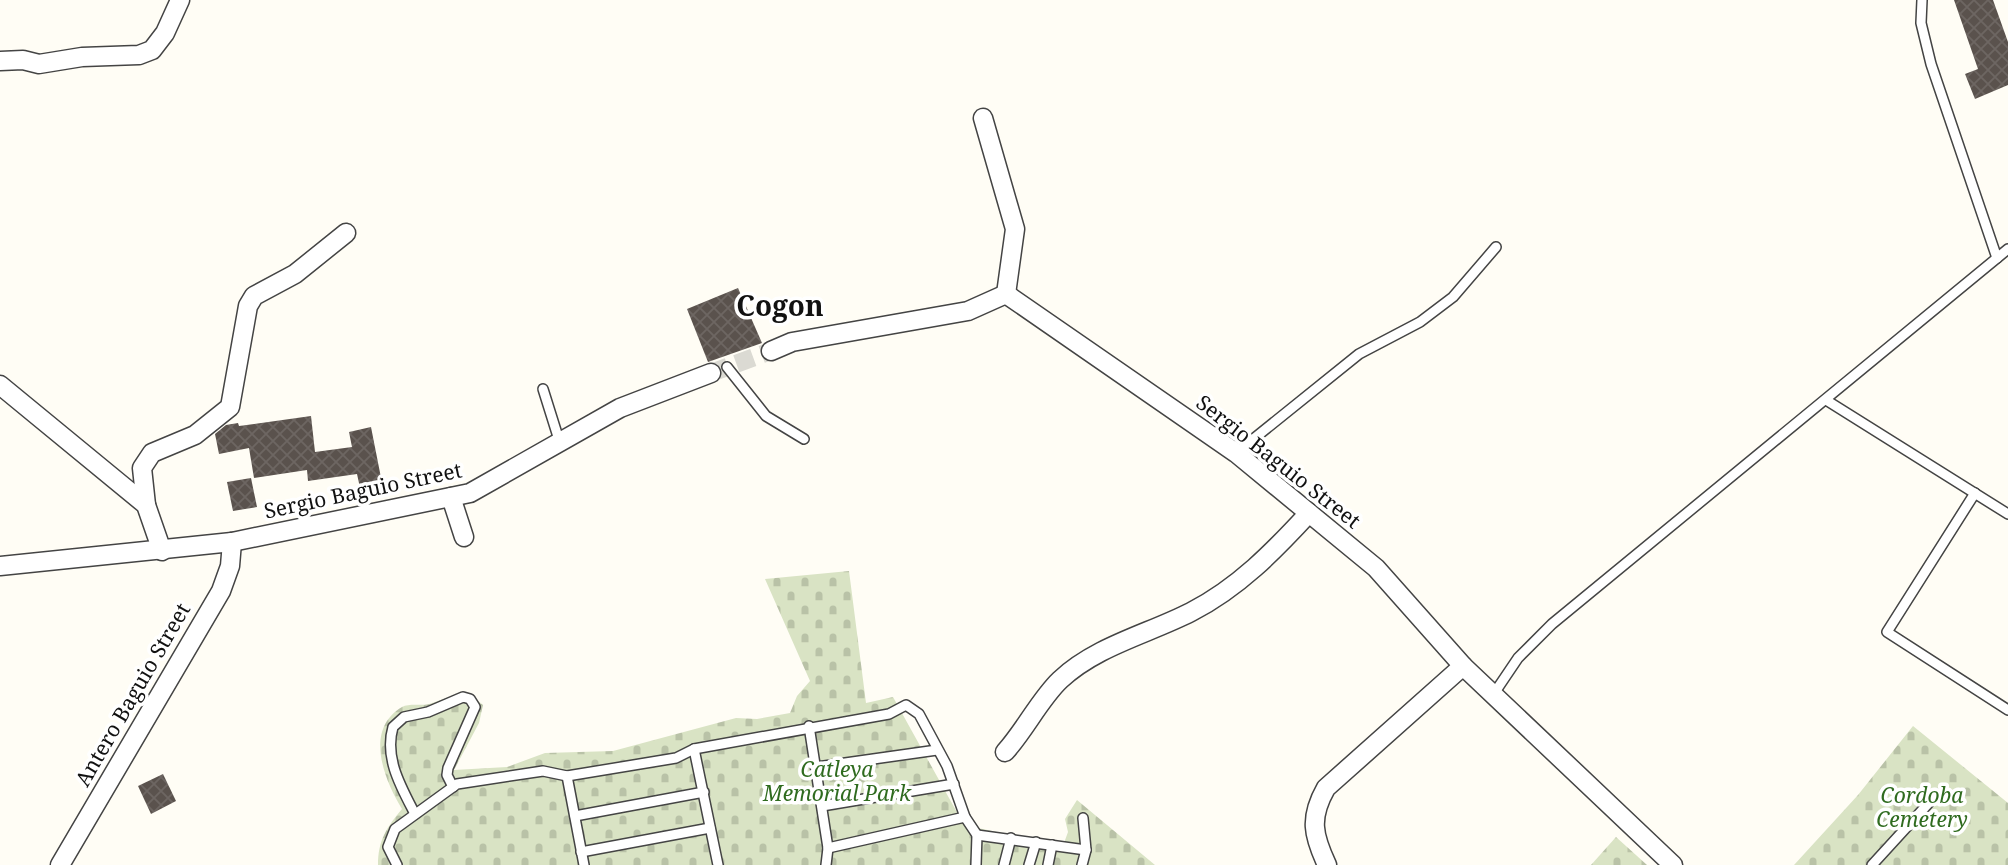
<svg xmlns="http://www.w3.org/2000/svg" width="2008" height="865" font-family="'Noto Serif',serif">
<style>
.cemetery{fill:url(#cemetery-stones)}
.building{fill:url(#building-cross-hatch)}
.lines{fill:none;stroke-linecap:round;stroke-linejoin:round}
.minor-tunnel{stroke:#dbdad3;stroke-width:18;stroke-dasharray:18 9;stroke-linecap:butt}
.service-casing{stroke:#444;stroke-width:12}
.minor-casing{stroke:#444;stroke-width:21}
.service{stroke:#fff;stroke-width:9}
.minor{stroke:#fff;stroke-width:18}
.labels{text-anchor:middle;stroke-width:7;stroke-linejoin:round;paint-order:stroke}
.street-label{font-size:21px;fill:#111;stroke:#fff}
.park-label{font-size:21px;font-style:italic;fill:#2f6b1f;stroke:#fff}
.district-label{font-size:28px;font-weight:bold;fill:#111;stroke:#fff}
</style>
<defs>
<pattern id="cemetery-stones" width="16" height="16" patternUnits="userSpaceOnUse" patternTransform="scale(1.75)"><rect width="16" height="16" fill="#d9e3c4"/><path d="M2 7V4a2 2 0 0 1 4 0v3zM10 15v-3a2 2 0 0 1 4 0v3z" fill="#b9c2a7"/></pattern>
<pattern id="building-cross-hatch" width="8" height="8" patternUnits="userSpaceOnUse" patternTransform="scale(1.75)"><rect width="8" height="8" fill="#5a524d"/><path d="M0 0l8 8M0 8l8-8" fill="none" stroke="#6d6662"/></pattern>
</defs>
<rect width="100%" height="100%" fill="#fffdf5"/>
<g class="cemetery">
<path d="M849,571L866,703L893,697L964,825L1053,844L1064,843L1068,832L1065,819L1077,800L1155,865H378C378,840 387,827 402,809C385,781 363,730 402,707C409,703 421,706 429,704C451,697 464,688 483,705L479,723L454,770L507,767L545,753L613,751L736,718L757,719L790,713L797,696L810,681L765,579Z"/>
<polygon points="1913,726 2008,803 2008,865 1794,865 1858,795"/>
<polygon points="1616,837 1647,865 1591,865"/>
</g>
<g class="building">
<polygon points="1954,0 1993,0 2008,42 2008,85 1975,99 1965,74 1978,69"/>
<polygon points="738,288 762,343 708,362 687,309"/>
<polygon points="311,416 315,452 352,447 349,432 371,427 384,493 362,497 357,474 308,481 307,470 254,478 249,448 219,454 215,434 226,425 238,423 239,426"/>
<polygon points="251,478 257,507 233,511 227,482"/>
<polygon points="163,774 176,801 151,814 138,786"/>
</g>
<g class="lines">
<polyline class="minor-tunnel" points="711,373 771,351"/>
<defs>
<g id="service">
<polyline points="1922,0 1921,23 1931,64 1997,258"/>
<polyline points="727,367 766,416 804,439"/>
<polyline points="543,389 559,440"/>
<polyline points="1826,400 2008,514"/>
<polyline points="1236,453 1359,354 1420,322 1453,297 1496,247"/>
<polyline points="1975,493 1887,632 2008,710"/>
<polyline points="1493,695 1518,658 1552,624 2008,249"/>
<polyline points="809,726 828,848 826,865"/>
<polyline points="694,749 718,865"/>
<polyline points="817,767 937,750"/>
<polyline points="567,776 584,865"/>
<polyline points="822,806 954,784"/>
<path d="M415,814C401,787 384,758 393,727L404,717L428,712L463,697L470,699L475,707L448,768L447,775L453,787"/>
<polyline points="575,816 704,792"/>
<polyline points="977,835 1086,850"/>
<polyline points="828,848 965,817"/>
<polyline points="581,852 710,828"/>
<polyline points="397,865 388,847 395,829 457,784 543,771 567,776 676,758 694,749 889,714 906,705 919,714 947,766 965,817 977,835 976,865"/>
<polyline points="1004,865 1011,838"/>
<polyline points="1029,865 1036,842"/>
<polyline points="1048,865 1052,845"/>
<polyline points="1082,865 1086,850 1083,818"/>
<polyline points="1872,865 1937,794"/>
</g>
<g id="minor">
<polyline points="0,61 23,60 39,64 82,57 139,55 152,50 165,33 180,0"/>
<polyline points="983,118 1015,229 1006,294"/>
<polyline points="1006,294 1236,453 1376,568 1463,666 1673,865"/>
<polyline points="771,351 792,342 968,311 1006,294"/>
<polyline points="0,385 146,505 162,551"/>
<polyline points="451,497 464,537"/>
<polyline points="146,505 142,468 152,453 195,435 230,407 248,306 254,296 295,274 346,233"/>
<polyline points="0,566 232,542 470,493 620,408 711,373"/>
<path d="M1005,752C1025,730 1040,699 1060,680C1096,646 1148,634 1191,612C1238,588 1274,551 1309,513"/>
<polyline points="60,865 221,591 230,566 232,542"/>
<path d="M1327,865C1313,835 1309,818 1326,788L1463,666"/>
</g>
</defs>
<use href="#service" class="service-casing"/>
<use href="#minor" class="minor-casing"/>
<use href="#service" class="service"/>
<use href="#minor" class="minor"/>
</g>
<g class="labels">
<g class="street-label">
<text transform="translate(1278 462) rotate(38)" y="7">Sergio Baguio Street</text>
<text transform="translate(363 491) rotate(-12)" y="7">Sergio Baguio Street</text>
<text transform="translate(133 695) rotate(-60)" y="7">Antero Baguio Street</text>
</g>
<g class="park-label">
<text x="837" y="777">Catleya<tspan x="837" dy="24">Memorial Park</tspan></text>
<text x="1922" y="803">Cordoba<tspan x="1922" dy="24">Cemetery</tspan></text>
</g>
<g class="district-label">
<text x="780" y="316">Cogon</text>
</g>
</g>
</svg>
